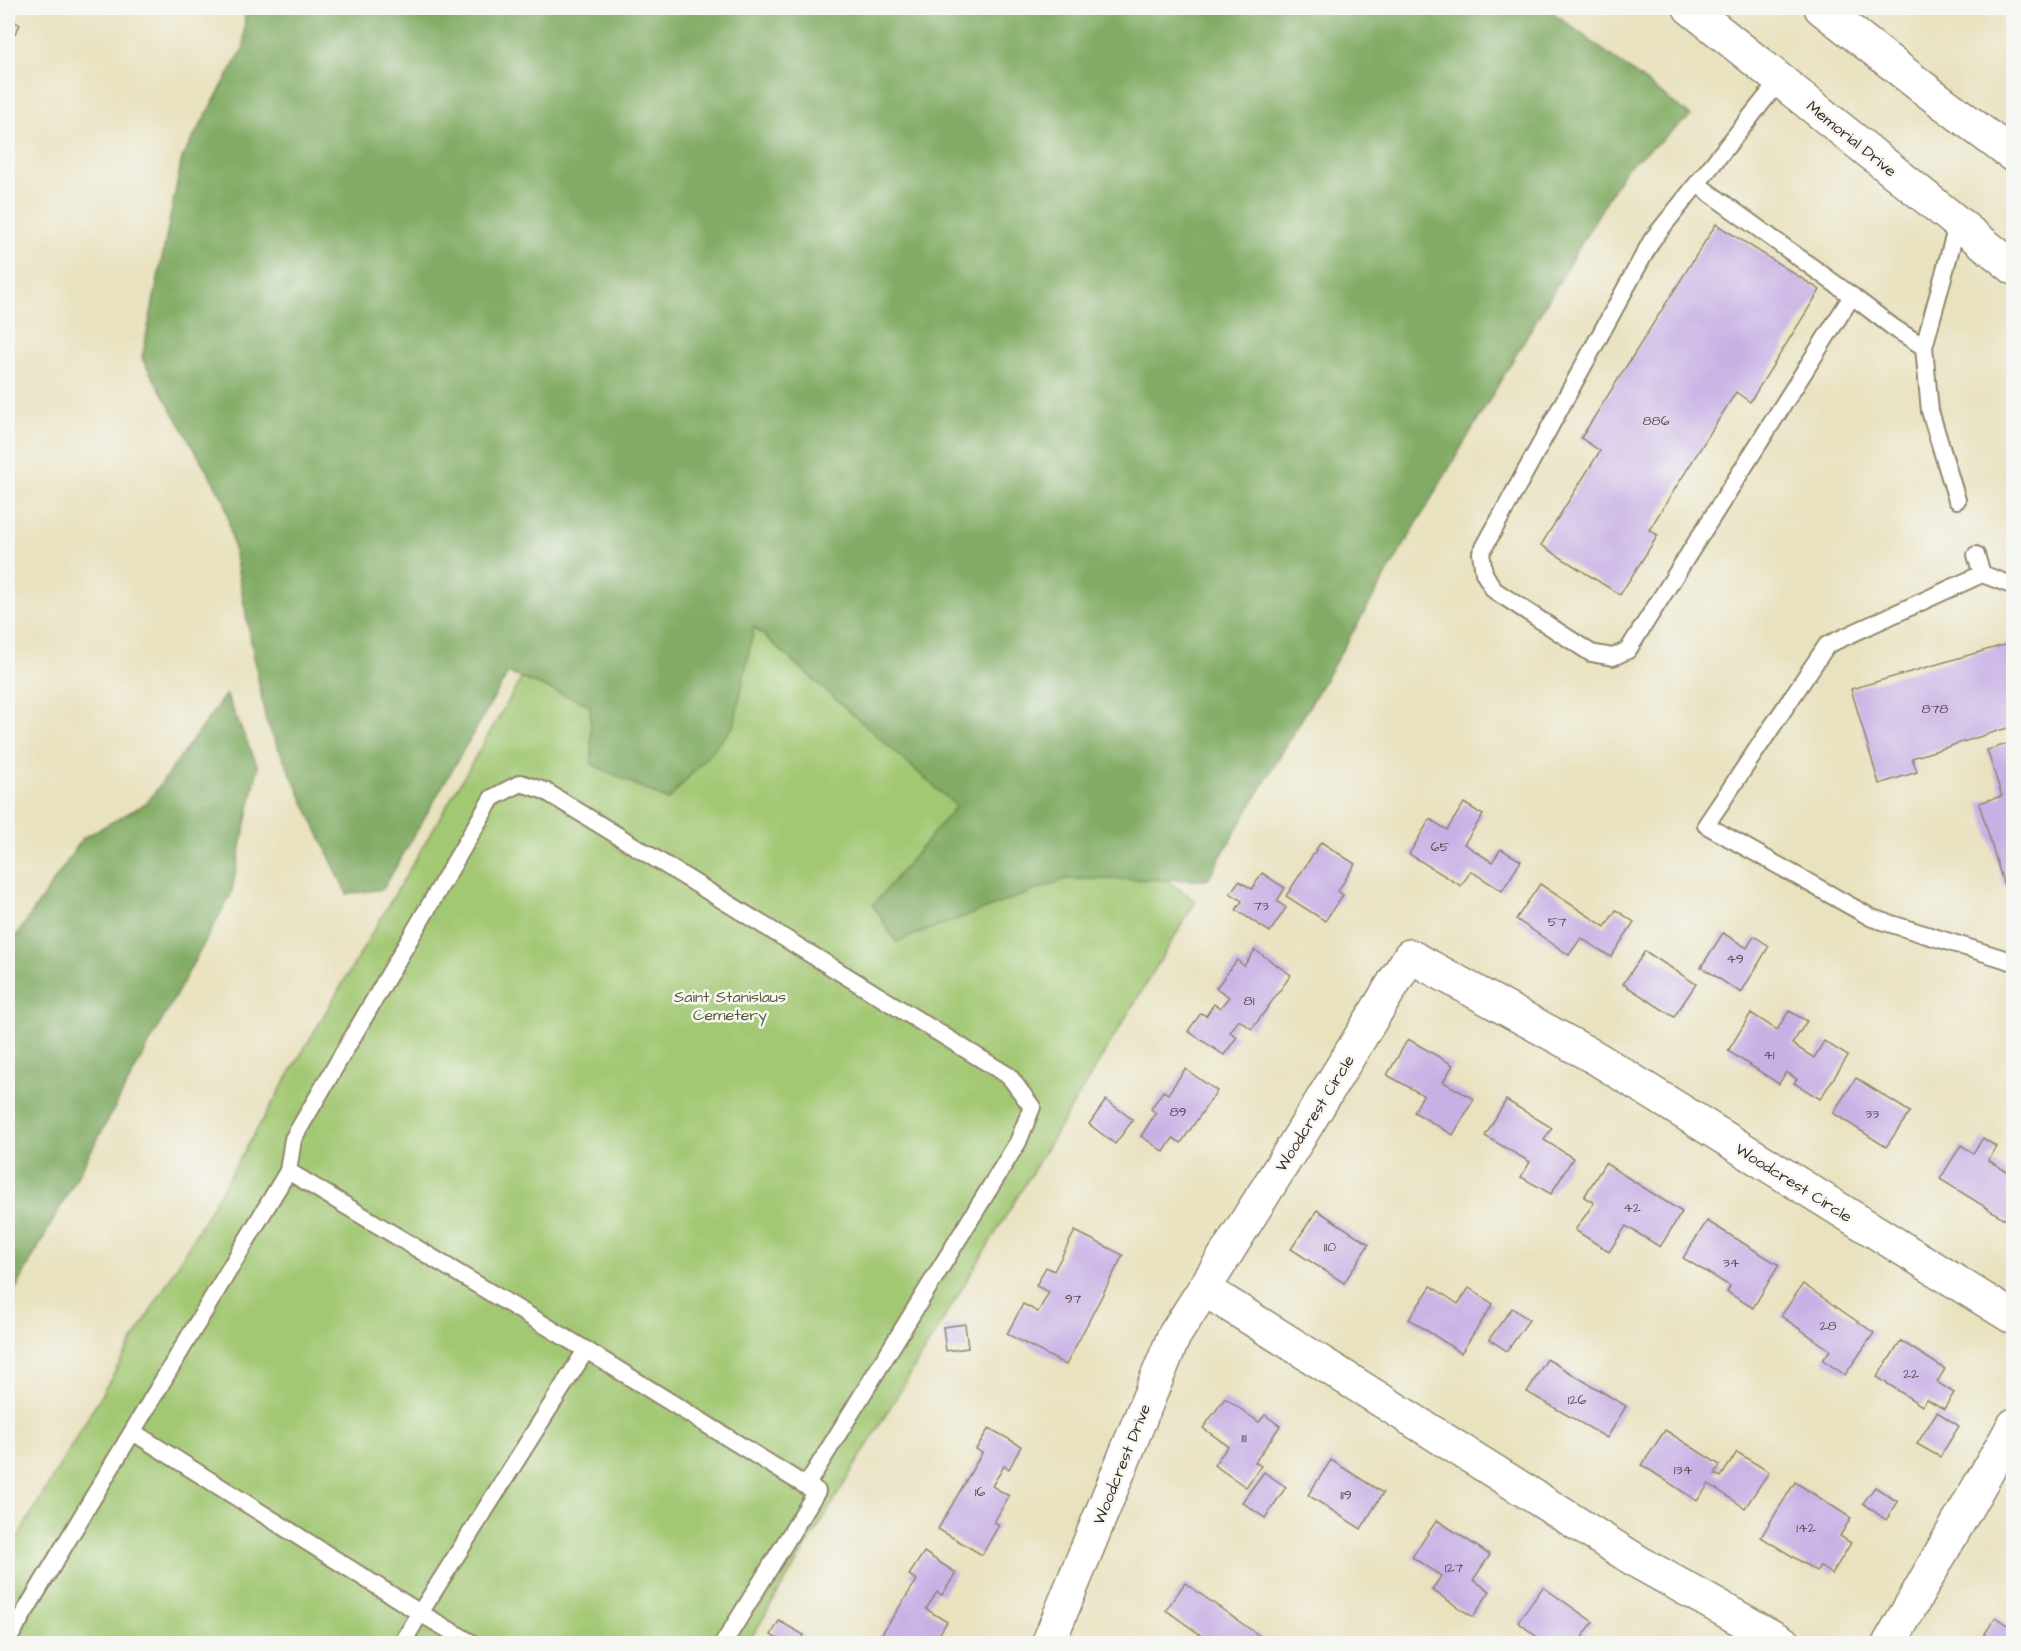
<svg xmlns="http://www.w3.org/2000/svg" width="2021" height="1651" font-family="'Architects Daughter',sans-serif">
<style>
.green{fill:#a3c873;stroke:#6f7948;stroke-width:1.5}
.forest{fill:#82ac65;stroke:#5e6b42;stroke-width:1.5}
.building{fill:#c8b0e5}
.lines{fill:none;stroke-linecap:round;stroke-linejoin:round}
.service-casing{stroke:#92866e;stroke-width:20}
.minor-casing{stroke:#92866e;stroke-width:36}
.primary-casing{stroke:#92866e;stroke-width:36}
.service{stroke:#fff;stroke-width:16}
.minor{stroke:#fff;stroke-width:33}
.primary{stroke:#fff;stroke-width:33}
.labels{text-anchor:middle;stroke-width:5;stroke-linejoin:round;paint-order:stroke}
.number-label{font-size:14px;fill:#5e4c50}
.street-label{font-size:16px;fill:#3b2a1e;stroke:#f6f6f2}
.park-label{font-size:16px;fill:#5a5938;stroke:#f6f6f2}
</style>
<rect width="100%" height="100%" fill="#f6f6f2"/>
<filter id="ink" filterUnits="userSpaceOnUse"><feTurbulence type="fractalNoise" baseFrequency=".0167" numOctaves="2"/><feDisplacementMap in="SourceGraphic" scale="12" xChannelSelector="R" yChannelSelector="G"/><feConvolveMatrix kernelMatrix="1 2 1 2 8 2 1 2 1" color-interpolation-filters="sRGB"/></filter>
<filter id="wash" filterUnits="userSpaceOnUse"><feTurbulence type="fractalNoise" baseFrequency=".008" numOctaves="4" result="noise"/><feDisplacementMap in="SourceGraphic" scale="24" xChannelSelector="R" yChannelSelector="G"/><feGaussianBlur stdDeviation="1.35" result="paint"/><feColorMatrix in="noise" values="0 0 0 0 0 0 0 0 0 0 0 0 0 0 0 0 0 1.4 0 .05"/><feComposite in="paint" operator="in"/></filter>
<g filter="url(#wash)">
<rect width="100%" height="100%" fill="#e9e2bf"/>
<polygon class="green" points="625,502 1196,901 748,1643 8,1644 8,1554"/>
<g class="forest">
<polygon points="245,8 1547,8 1691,116 1625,169 1207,880 1066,879 896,942 873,905 956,806 754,627 734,726 668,800 592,764 590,705 508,673 383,889 347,894 266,721 225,502 142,358 182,158 244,47"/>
<polygon points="226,694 258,767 231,894 8,1303 8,940 17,935 83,838 147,803"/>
</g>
<g id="blocks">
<g class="building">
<polygon points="8,17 20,25 8,45"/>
<polygon points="1716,224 1820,290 1750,402 1736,392 1649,530 1658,535 1620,595 1541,545 1600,451 1581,438"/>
<polygon points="2014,642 2014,726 1912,758 1917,772 1879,784 1851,689"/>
<polygon points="2014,742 2014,883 2004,886 1979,803 2002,796 1987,750"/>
<polygon points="1464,803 1483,815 1464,844 1492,862 1501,849 1521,861 1502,891 1471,871 1461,886 1409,854 1430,819 1447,830"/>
<polygon points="1321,842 1355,864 1338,891 1343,895 1325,921 1286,896"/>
<polygon points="1262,873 1285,888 1277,901 1286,908 1270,932 1236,910 1242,901 1230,893 1239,881 1252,889"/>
<polygon points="1540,884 1605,927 1616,910 1634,922 1611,957 1581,938 1569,955 1516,919"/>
<polygon points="1723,933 1747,948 1754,936 1769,946 1741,993 1701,967"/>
<polygon points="1255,950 1291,975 1252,1029 1239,1020 1230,1032 1237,1037 1224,1055 1188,1031 1201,1013 1206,1016 1214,1004 1220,1008 1229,997 1216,988 1237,960 1244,966"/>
<polygon points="1645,951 1696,984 1674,1017 1623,984"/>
<polygon points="1789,1011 1807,1021 1792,1044 1814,1058 1824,1041 1848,1056 1820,1099 1794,1083 1797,1079 1786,1072 1779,1084 1728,1051 1751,1013 1777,1030"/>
<polygon points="1408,1039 1453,1065 1443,1082 1474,1099 1453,1135 1414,1112 1423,1095 1387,1075"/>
<polygon points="1185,1069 1217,1091 1181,1143 1173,1138 1164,1152 1141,1136 1156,1113 1151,1109 1163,1091 1168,1094"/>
<polygon points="1856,1078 1910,1112 1886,1147 1833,1113"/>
<polygon points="1106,1100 1133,1120 1115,1144 1089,1124"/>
<polygon points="1506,1100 1552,1128 1544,1140 1573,1158 1551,1194 1521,1177 1530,1162 1485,1136"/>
<polygon points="1983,1138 1997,1147 1988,1160 2014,1176 2014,1225 1940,1179 1961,1145 1973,1153"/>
<polygon points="1605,1163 1682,1212 1660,1247 1626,1226 1609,1252 1575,1230 1594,1203 1584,1197"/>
<polygon points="1317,1210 1369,1244 1344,1283 1291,1249"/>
<polygon points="1707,1221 1779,1265 1753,1308 1727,1292 1730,1286 1683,1258"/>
<polygon points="1075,1231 1123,1255 1066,1365 1007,1334 1023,1304 1038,1312 1049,1292 1036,1286 1046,1267 1054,1271"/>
<polygon points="1803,1284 1874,1333 1845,1375 1823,1360 1830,1350 1781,1316"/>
<polygon points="1431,1286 1458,1304 1469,1288 1493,1304 1461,1353 1409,1319"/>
<polygon points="1512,1308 1529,1320 1507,1351 1489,1339"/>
<polygon points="965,1324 968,1348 946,1351 943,1327"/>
<polygon points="1901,1341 1945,1369 1937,1382 1954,1393 1944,1409 1927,1399 1922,1406 1877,1377"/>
<polygon points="1547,1359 1626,1406 1607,1438 1527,1392"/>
<polygon points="1225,1398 1259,1422 1265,1415 1280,1426 1255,1462 1261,1466 1246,1487 1214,1465 1228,1446 1203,1428"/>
<polygon points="1937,1412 1959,1426 1940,1457 1917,1444"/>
<polygon points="989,1428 1021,1446 1009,1469 1004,1466 992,1486 1009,1496 994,1522 999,1525 982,1555 938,1529 982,1453 976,1449"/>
<polygon points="1665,1430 1720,1465 1715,1474 1721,1477 1737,1452 1769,1472 1745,1508 1709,1484 1697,1501 1642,1465"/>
<polygon points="1331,1460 1383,1493 1361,1529 1308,1495"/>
<polygon points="1264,1472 1286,1487 1265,1518 1242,1502"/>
<polygon points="1795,1482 1851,1518 1840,1536 1851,1543 1832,1574 1820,1566 1816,1571 1761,1537"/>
<polygon points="1875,1487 1898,1502 1886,1520 1863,1503"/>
<polygon points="1437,1520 1490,1555 1473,1580 1490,1591 1473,1617 1432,1590 1441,1576 1412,1557"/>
<polygon points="924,1552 956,1573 942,1595 937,1592 926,1609 947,1622 933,1644 875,1644 917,1580 909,1575"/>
<polygon points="1185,1583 1271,1644 1203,1644 1206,1639 1166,1610"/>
<polygon points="1543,1587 1593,1622 1581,1639 1589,1644 1546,1644 1518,1622"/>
<polygon points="1996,1617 2014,1629 2014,1644 1978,1644"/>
<polygon points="779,1621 804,1635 799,1644 785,1644 771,1635"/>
</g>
</g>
</g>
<g filter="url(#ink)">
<use href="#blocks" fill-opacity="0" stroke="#92866e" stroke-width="1.5"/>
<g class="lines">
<defs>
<g id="service">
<polyline points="1697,184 1852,296 1628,650 1613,657 1591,653 1494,590 1484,573 1481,553 1652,240 1780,80"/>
<polyline points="1852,296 1894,328 1924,347"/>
<polyline points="1957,500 1930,411 1924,347 1958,222"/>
<polyline points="1976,555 1982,574 2014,586"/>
<polyline points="1982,574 1827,645 1706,825 1872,918 2014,962"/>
<polyline points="288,1171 293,1139 492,798 521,783 545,791 1009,1076 1032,1107 1018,1142 806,1486"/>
<polyline points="586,1350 806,1486 817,1491 723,1644"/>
<polyline points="8,1640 288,1171 586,1350 420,1613 133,1432"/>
<polyline points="402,1644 420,1613 473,1644"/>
</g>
<g id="minor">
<polyline points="1048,1644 1174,1336 1204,1289"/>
<polyline points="1785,1644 1640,1563 1204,1289 1295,1144 1410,956 1596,1058 2014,1318"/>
<polyline points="1889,1644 2014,1425"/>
</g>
<g id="primary">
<polyline points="1690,8 2014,268"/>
<polyline points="1821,8 1922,87 2014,156"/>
</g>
</defs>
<use href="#service" class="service-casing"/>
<use href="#minor" class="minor-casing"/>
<use href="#primary" class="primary-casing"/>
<use href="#service" class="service"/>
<use href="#minor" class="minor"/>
<use href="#primary" class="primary"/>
</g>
</g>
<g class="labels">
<g class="number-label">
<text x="1656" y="425">886</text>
<text x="1935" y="713">878</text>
<text x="1440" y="851">65</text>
<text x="1261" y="910">73</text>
<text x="1557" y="926">57</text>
<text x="1735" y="963">49</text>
<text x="1249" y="1005">81</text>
<text x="1769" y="1059">41</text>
<text x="1178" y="1116">89</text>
<text x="1872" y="1118">33</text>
<text x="1632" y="1212">42</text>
<text x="1330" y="1251">110</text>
<text x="1731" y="1267">34</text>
<text x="1073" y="1303">97</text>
<text x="1828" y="1330">28</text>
<text x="1911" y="1378">22</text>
<text x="1577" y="1404">126</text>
<text x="1244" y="1442">111</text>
<text x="1683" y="1474">134</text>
<text x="980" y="1496">16</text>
<text x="1346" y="1499">119</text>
<text x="1806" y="1532">142</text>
<text x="1454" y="1572">127</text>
</g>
<g class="street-label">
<text transform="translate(1852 138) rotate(39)" y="6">Memorial Drive</text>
<text transform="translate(1314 1113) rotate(-58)" y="6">Woodcrest Circle</text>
<text transform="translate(1794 1182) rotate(32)" y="6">Woodcrest Circle</text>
<text transform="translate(1121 1464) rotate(-68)" y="6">Woodcrest Drive</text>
</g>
<g class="park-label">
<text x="730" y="1002">Saint Stanislaus<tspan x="730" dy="18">Cemetery</tspan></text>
</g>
</g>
<rect width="2021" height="1651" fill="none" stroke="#f6f6f2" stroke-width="30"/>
</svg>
